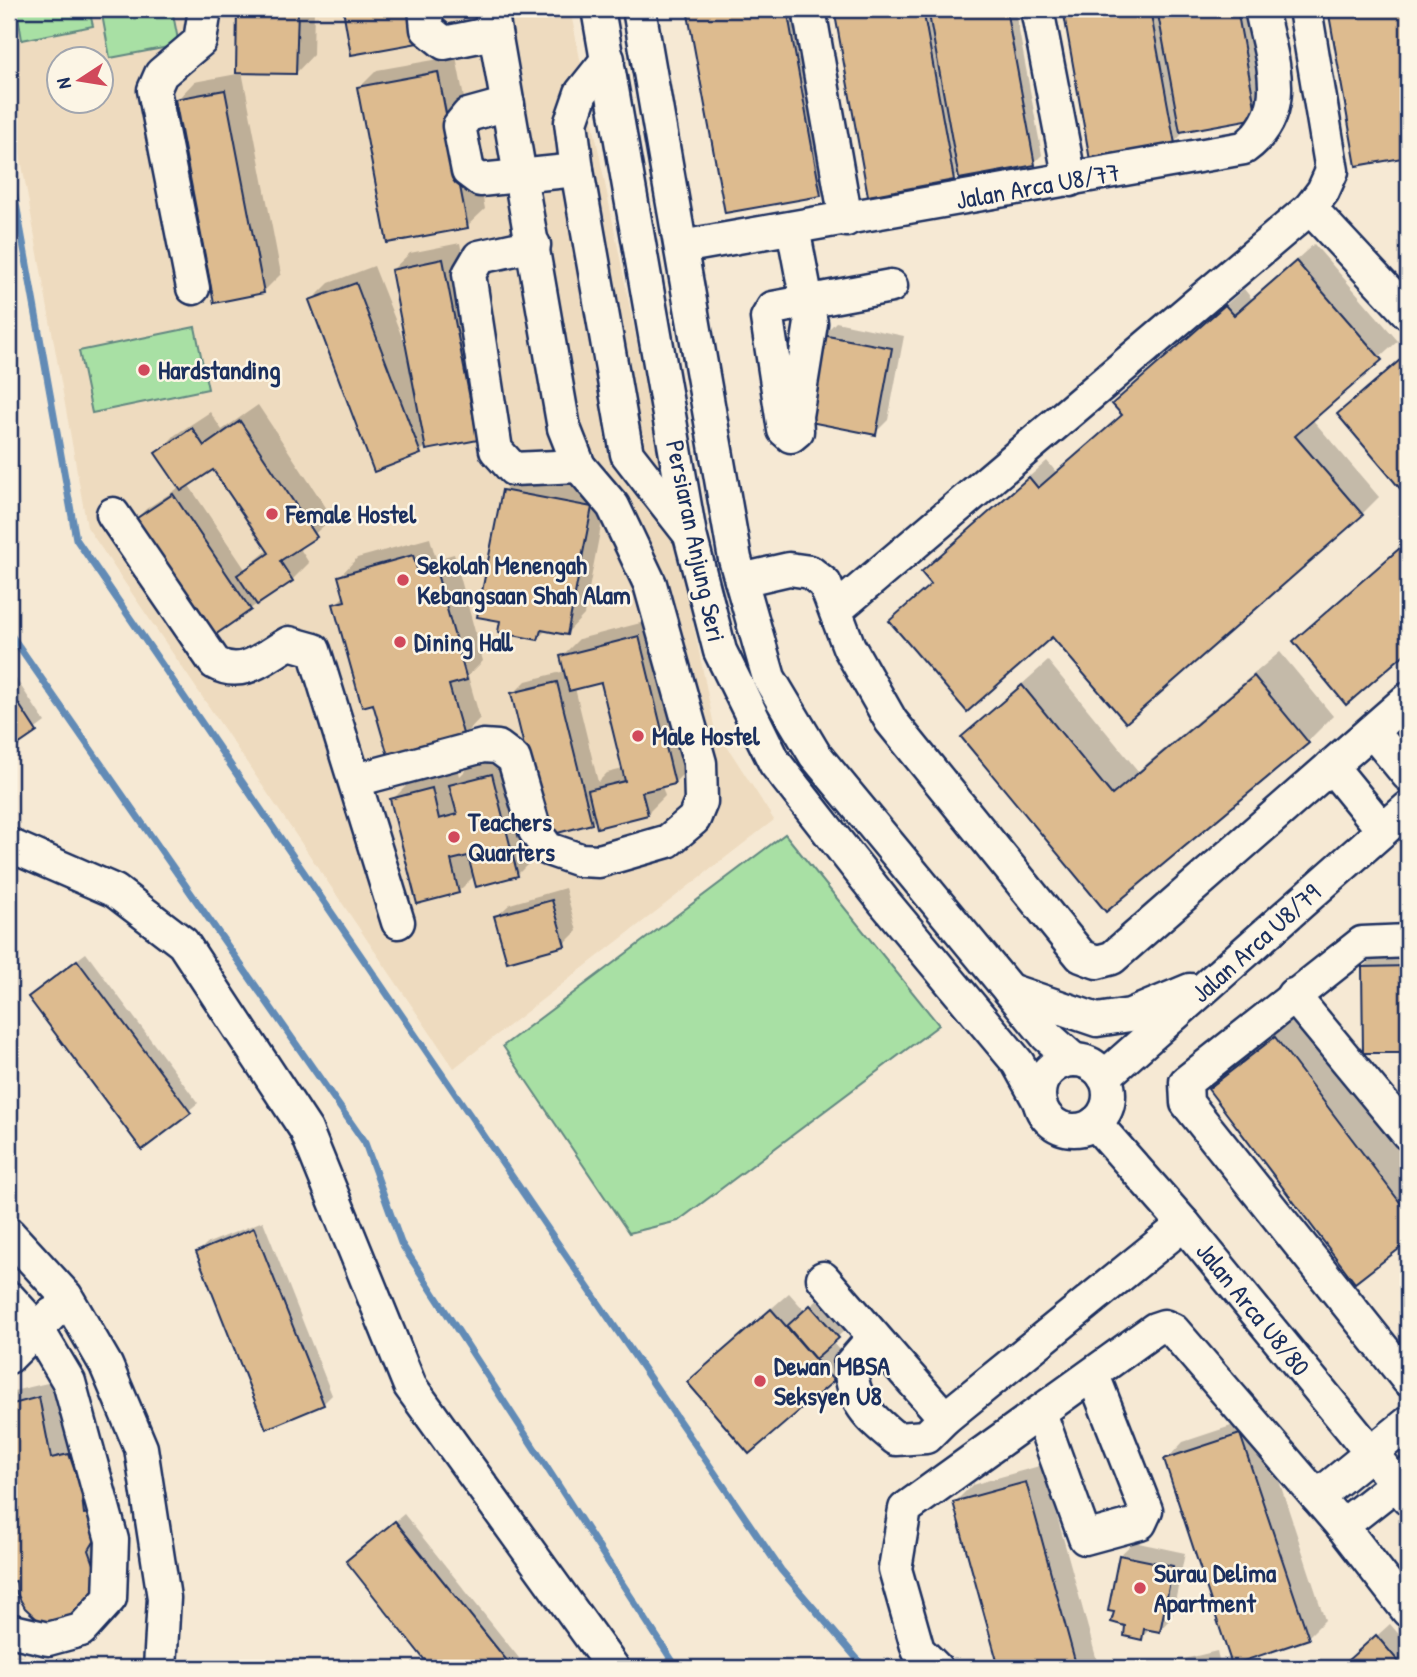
<svg xmlns="http://www.w3.org/2000/svg" width="1417" height="1677" font-family="'Patrick Hand',sans-serif">
<style>
.built{fill:#eedbbf;fill-rule:evenodd}
.green{fill:#a8e0a4;stroke:#628881;stroke-width:2}
.shadow{fill:#0003;fill-rule:evenodd}
.lines{fill:none;stroke-linecap:round;stroke-linejoin:round}
.stream{stroke:#628bb6;stroke-width:7}
.building{fill:#ddbb8f;stroke:#1b2f5e;stroke-width:2}
.minor-casing{stroke:#1b2f5e;stroke-width:37}
.minor{stroke:#fcf5e5;stroke-width:32}
.poi-dot{fill:#d1495b;stroke:#fcf5e5;stroke-width:2.5}
.labels{text-anchor:middle;stroke-width:5;stroke-linejoin:round;paint-order:stroke}
.street-label{font-size:26px;fill:#1b2f5e;stroke:#fcf5e5}
.poi-label{font-size:26px;font-weight:bold;fill:#1b2f5e;stroke:#fcf5e5;text-anchor:start}
</style>
<rect width="100%" height="100%" fill="#f6e9d4"/>
<filter id="ink" filterUnits="userSpaceOnUse"><feTurbulence type="fractalNoise" baseFrequency=".0143" numOctaves="2"/><feDisplacementMap in="SourceGraphic" scale="14" xChannelSelector="R" yChannelSelector="G"/><feConvolveMatrix kernelMatrix="1 2 1 2 8 2 1 2 1" color-interpolation-filters="sRGB"/></filter>
<g filter="url(#ink)">
<path class="built" d="M9,9H570L714,726L774,820L454,1068L87,527L9,92ZM60,60H102V102H60Z"/>
<g class="green">
<polygon points="17,9 89,9 93,26 22,40"/>
<polygon points="101,9 172,9 179,45 110,58"/>
<polygon points="195,327 208,389 92,413 79,351"/>
<polygon points="785,834 939,1025 678,1221 629,1233 503,1046"/>
</g>
<g class="shadow">
<polygon points="239,9 314,9 313,55 296,73 242,71 281,274 263,292 177,100 194,82 237,74"/>
<polygon points="689,9 796,9 829,186 820,194 726,211"/>
<polygon points="835,9 1015,9 1042,155 1034,163 960,172 953,179 870,194"/>
<polygon points="1064,9 1246,9 1265,108 1182,130 1182,134 1174,143 1092,158"/>
<polygon points="1330,9 1408,9 1408,156 1358,164"/>
<polygon points="456,56 485,209 467,226 359,88 377,70"/>
<polygon points="460,243 495,420 477,438 427,445 420,452 311,301 329,283 374,266 409,355 392,270 410,253"/>
<polygon points="1314,244 1398,341 1312,419 1379,497 1362,514 1052,635 933,583 941,555 1047,461 1056,472 1123,414 1132,387 1244,289 1252,299"/>
<polygon points="836,322 904,336 888,420 875,433 823,335"/>
<polygon points="1408,352 1408,495 1339,414"/>
<path d="M258,405L333,518L299,547L309,563L292,580L250,609L133,522L146,509L180,487L158,453L175,435L210,412L222,430ZM213,467L268,550L245,569L188,484Z"/>
<polygon points="521,473 608,490 584,615 567,633 547,629 538,638 503,491"/>
<polygon points="430,538 436,559 454,554 483,661 468,676 480,718 463,736 374,702 335,605 345,595 340,576 357,558"/>
<polygon points="1408,540 1408,649 1347,702 1295,641"/>
<path d="M656,619L692,765L674,783L662,786L665,796L647,814L596,818L592,823L513,694L526,681L565,671L562,656L579,639ZM602,681L623,769L607,773L598,782L575,688Z"/>
<polygon points="1280,652 1333,716 1308,741 1106,910 963,737 1048,661 1138,771"/>
<polygon points="10,670 45,722 9,749 9,670"/>
<polygon points="517,749 543,849 517,875 475,875 458,892 392,800 418,774 457,764 460,776 476,760"/>
<polygon points="565,888 577,931 564,944 496,917 510,904"/>
<polygon points="1408,949 1408,1051 1365,1051 1364,967 1381,950"/>
<polygon points="86,953 198,1103 142,1148 38,989"/>
<polygon points="1301,1013 1408,1154 1408,1240 1356,1280 1210,1089 1236,1063"/>
<polygon points="263,1221 332,1395 323,1404 198,1252 206,1244"/>
<polygon points="789,1293 805,1311 820,1298 846,1329 832,1342 850,1362 833,1379 707,1365"/>
<polygon points="56,1381 68,1441 87,1437 114,1555 52,1622 18,1579 9,1580 9,1392"/>
<polygon points="1258,1417 1325,1620 1308,1637 1166,1460 1183,1442"/>
<polygon points="1043,1465 1099,1668 1000,1668 955,1502 972,1485"/>
<polygon points="404,1514 519,1658 508,1668 434,1668 348,1561"/>
<polygon points="1134,1542 1185,1553 1172,1617 1159,1631 1150,1629 1141,1638 1120,1555"/>
<polygon points="1390,1624 1408,1645 1408,1668 1355,1668 1349,1661"/>
<polygon points="1217,1651 1221,1668 1148,1668"/>
<polygon points="9,1653 67,1668 9,1668"/>
</g>
<g class="lines">
<g class="stream">
<polyline points="9,164 76,539 781,1570 865,1668"/>
<polyline points="9,632 365,1143 401,1243 677,1668"/>
</g>
</g>
<g class="building">
<polygon points="237,9 298,9 296,74 236,73"/>
<polygon points="343,9 412,9 418,43 351,55"/>
<polygon points="687,9 787,9 821,196 725,213"/>
<polygon points="834,9 923,9 954,180 868,196"/>
<polygon points="928,9 1006,9 1035,165 959,179"/>
<polygon points="1063,9 1150,9 1175,144 1090,160"/>
<polygon points="1157,9 1237,9 1257,118 1180,132"/>
<polygon points="1328,9 1408,9 1408,157 1356,166"/>
<polygon points="438,72 468,228 387,243 357,87"/>
<polygon points="225,90 264,293 214,303 175,99"/>
<polygon points="443,259 478,440 426,450 391,270"/>
<polygon points="1296,261 1382,360 1295,436 1363,515 1126,723 1052,637 967,712 889,621 931,584 921,572 1029,477 1038,488 1122,415 1112,404 1225,305 1234,315"/>
<polygon points="356,283 421,454 374,472 309,300"/>
<polygon points="822,335 892,348 876,435 805,421"/>
<polygon points="1400,360 1408,370 1408,498 1337,414"/>
<polygon points="240,421 317,537 280,561 293,581 257,605 237,575 269,553 213,470 181,491 155,453 192,428 204,446"/>
<polygon points="502,490 592,507 567,635 541,630 538,640 498,632 500,621 477,617"/>
<polygon points="173,494 251,610 209,639 131,522"/>
<polygon points="1408,541 1408,651 1346,705 1293,641"/>
<polygon points="413,555 419,575 436,570 467,680 449,685 464,737 389,759 373,704 362,707 333,604 345,601 338,576"/>
<polygon points="639,636 675,784 642,792 648,815 597,828 588,790 625,781 601,683 569,691 560,656"/>
<polygon points="1254,676 1309,743 1106,912 961,737 1022,685 1112,795"/>
<polygon points="557,682 592,824 546,836 511,693"/>
<polygon points="9,689 37,732 9,751"/>
<polygon points="492,774 518,876 476,887 468,856 451,860 459,893 417,904 390,799 432,788 439,819 457,814 449,785"/>
<polygon points="552,900 565,946 507,962 494,916"/>
<polygon points="77,960 191,1113 142,1150 28,997"/>
<polygon points="1408,966 1408,1053 1363,1053 1362,967"/>
<polygon points="1275,1037 1408,1213 1408,1242 1355,1283 1208,1089"/>
<polygon points="254,1228 324,1405 266,1429 196,1252"/>
<polygon points="810,1305 839,1338 815,1359 787,1326"/>
<polygon points="771,1309 834,1381 749,1454 687,1382"/>
<polygon points="39,1397 51,1458 69,1454 81,1489 84,1514 93,1513 98,1535 89,1550 97,1573 98,1590 83,1616 52,1623 38,1620 25,1608 17,1594 16,1581 9,1582 9,1405"/>
<polygon points="1240,1434 1309,1639 1232,1665 1164,1459"/>
<polygon points="1026,1482 1077,1668 999,1668 953,1502"/>
<polygon points="395,1521 512,1667 511,1668 431,1668 346,1561"/>
<polygon points="1119,1555 1173,1566 1160,1632 1144,1629 1142,1640 1124,1636 1125,1626 1111,1622 1114,1612 1108,1611"/>
<polygon points="1376,1635 1404,1668 1353,1668 1347,1661"/>
</g>
<g class="lines">
<defs>
<g id="minor">
<polyline points="425,9 427,29 444,43 494,33"/>
<polyline points="598,9 690,535 720,651 775,763 885,903 1018,1063 1039,1101"/>
<polyline points="639,9 735,559 769,678 815,755 1047,1036 1074,1060"/>
<polyline points="809,9 846,220"/>
<polyline points="1037,9 1070,180"/>
<polyline points="608,59 581,93 571,122 577,170 627,454 687,531"/>
<polyline points="508,104 468,115 459,126 468,171 480,180 577,170"/>
<polyline points="1310,208 1408,313"/>
<polyline points="793,228 811,323 796,416 797,431 791,436 784,430 767,318 773,308 891,286"/>
<polyline points="534,245 479,257 469,274 496,450 513,469 579,466"/>
<path d="M681,247L1244,148C1294,111 1271,60 1261,9"/>
<polyline points="193,288 154,90 161,74 200,41 205,9"/>
<path d="M113,514L215,663C243,679 264,657 289,643L314,650L398,922"/>
<polyline points="741,580 789,569 810,572 825,584 849,647 891,721 1081,956 1097,962 1112,958 1408,699"/>
<polyline points="836,610 1310,208 1323,191 1332,171 1305,9"/>
<polyline points="1372,731 1408,775"/>
<polyline points="1331,766 1383,830"/>
<polyline points="356,780 483,746 498,747 514,759 535,831 548,849 580,860 599,861 668,841 694,819 701,802 700,763 650,584 613,506 579,466 564,428 491,9"/>
<polyline points="9,845 115,891 183,943 306,1130 410,1386 613,1668"/>
<polyline points="1408,941 1362,943 1186,1082 1187,1103 1408,1380"/>
<polyline points="1009,990 1097,1020 1130,1015 1190,990"/>
<polyline points="1293,995 1408,1134"/>
<circle cx="1074" cy="1095" r="35"/>
<polyline points="1104,1077 1408,808"/>
<polyline points="1095,1123 1184,1224 1408,1498"/>
<polyline points="9,1234 66,1296 106,1365 141,1448 164,1598 160,1668"/>
<polyline points="823,1278 945,1418 1184,1224"/>
<polyline points="9,1298 38,1330 69,1382 112,1540 110,1598 81,1630 48,1639 9,1630"/>
<path d="M874,1337L850,1365C853,1403 868,1416 896,1439L926,1437L945,1418"/>
<polyline points="9,1357 52,1314"/>
<polyline points="1040,1413 1085,1538 1140,1523 1146,1510 1093,1375"/>
<polyline points="1317,1497 1408,1423"/>
<polyline points="1342,1526 1408,1474"/>
<polyline points="936,1668 918,1650 895,1569 905,1509 1155,1329 1164,1326 1173,1330 1342,1526 1408,1611"/>
</g>
</defs>
<use href="#minor" class="minor-casing"/>
<use href="#minor" class="minor"/>
</g>
</g>
<g class="poi-dot">
<circle cx="144" cy="370" r="7"/>
<circle cx="272" cy="514" r="7"/>
<circle cx="403" cy="580" r="7"/>
<circle cx="400" cy="642" r="7"/>
<circle cx="638" cy="736" r="7"/>
<circle cx="454" cy="837" r="7"/>
<circle cx="760" cy="1381" r="7"/>
<circle cx="1140" cy="1588" r="7"/>
</g>
<g class="labels">
<g class="street-label">
<text transform="translate(1038 186) rotate(-10)" y="9">Jalan Arca U8/77</text>
<text transform="translate(696 541) rotate(78)" y="9">Persiaran Anjung Seri</text>
<text transform="translate(1256 943) rotate(-42)" y="9">Jalan Arca U8/79</text>
<text transform="translate(1253 1309) rotate(51)" y="9">Jalan Arca U8/80</text>
</g>
<g class="poi-label">
<text x="158" y="379">Hardstanding</text>
<text x="286" y="523">Female Hostel</text>
<text x="417" y="574">Sekolah Menengah<tspan x="417" dy="30">Kebangsaan Shah Alam</tspan></text>
<text x="414" y="651">Dining Hall</text>
<text x="652" y="745">Male Hostel</text>
<text x="468" y="831">Teachers<tspan x="468" dy="30">Quarters</tspan></text>
<text x="774" y="1375">Dewan MBSA<tspan x="774" dy="30">Seksyen U8</tspan></text>
<text x="1154" y="1582">Surau Delima<tspan x="1154" dy="30">Apartment</tspan></text>
</g>
</g>
<rect width="1417" height="1677" fill="none" stroke="#fcf5e5" stroke-width="35"/>
<rect x="18" y="18" width="1382" height="1642" fill="none" stroke="#1b2f5e" stroke-width="2.5" filter="url(#ink)"/>
<g transform="translate(80 80) rotate(258)"><circle r="33" fill="#fcf5e5" stroke="#a2a6af" stroke-width="2"/>
<path d="M0-5L12 26L0 18L-12 26Z" fill="#d1495b"/>
<text y="-10" font-size="19" font-weight="bold" text-anchor="middle" fill="#1b2f5e">N</text>
</g>
</svg>
